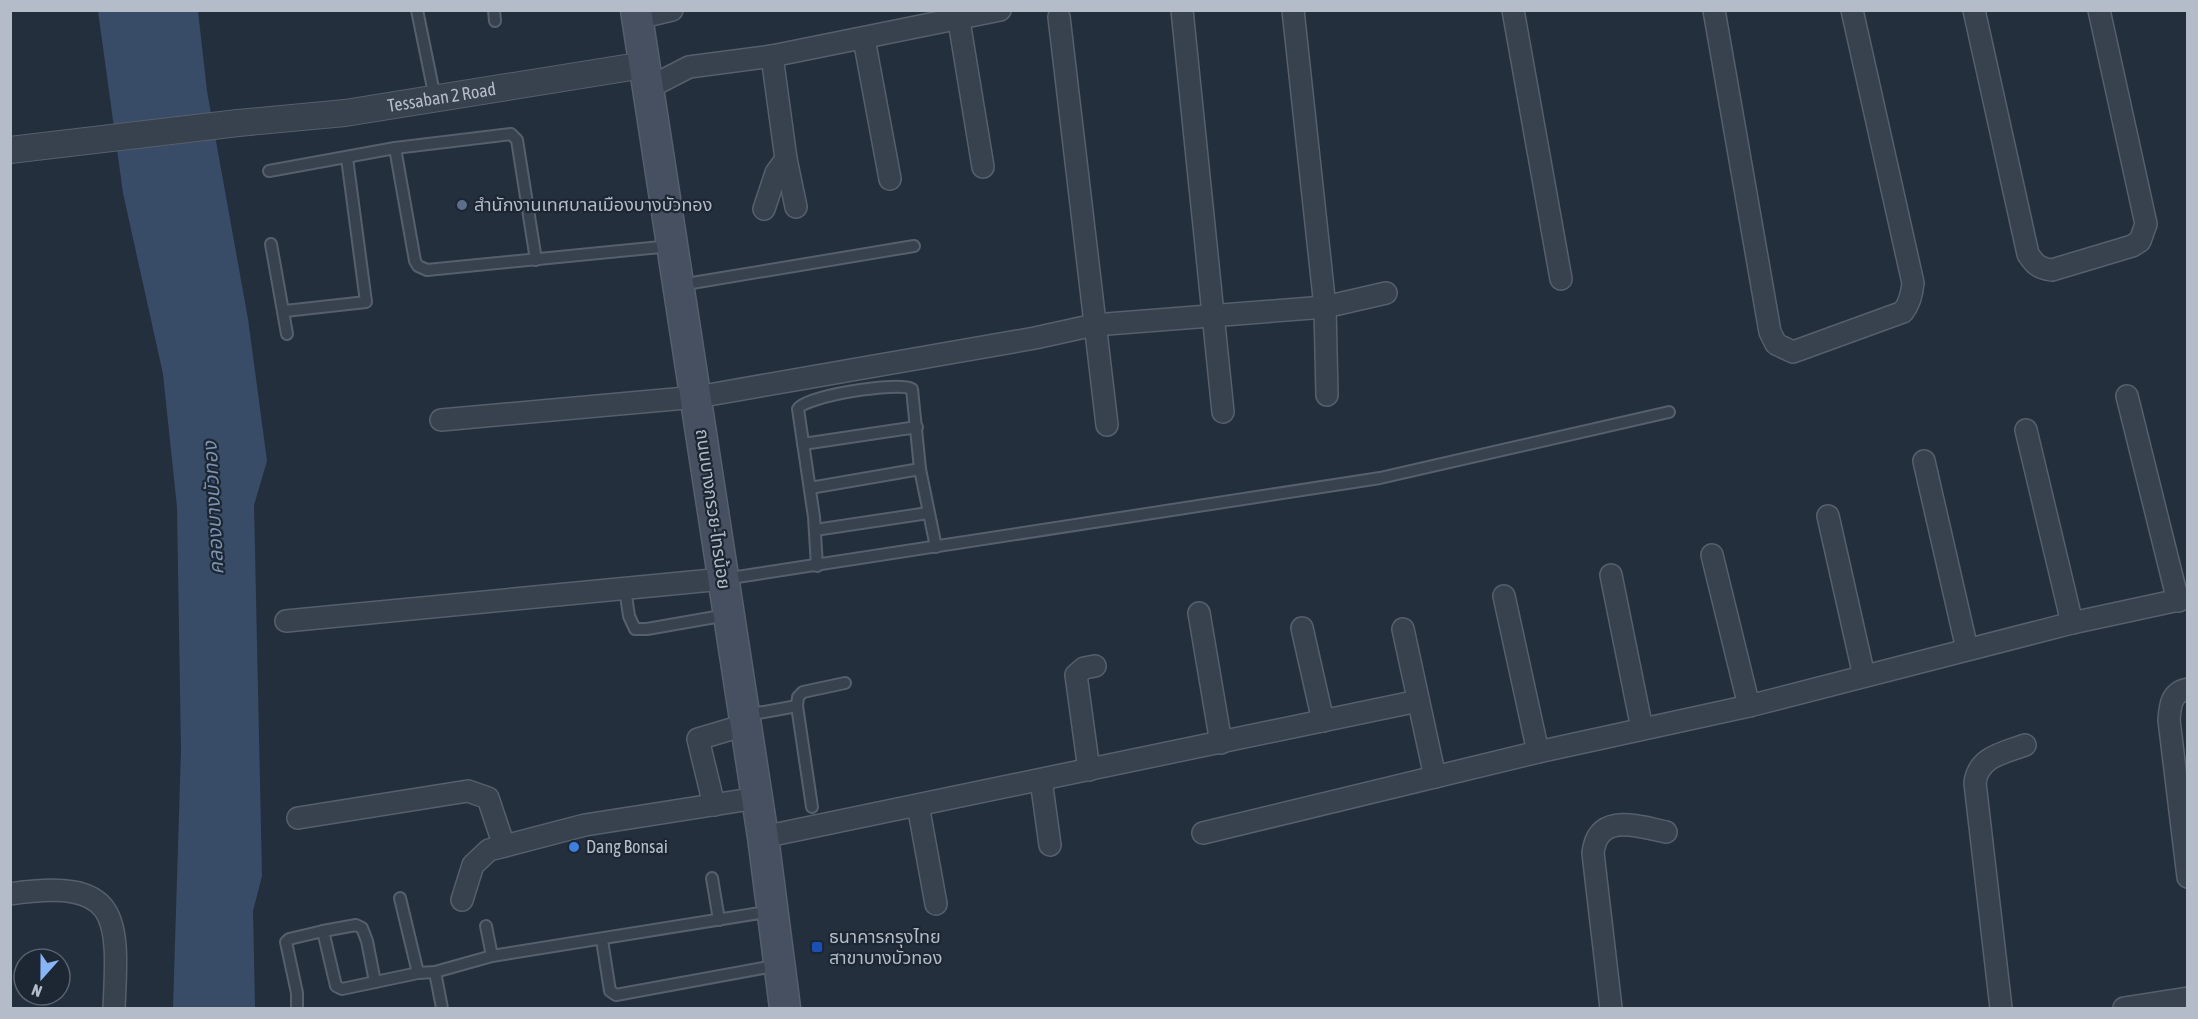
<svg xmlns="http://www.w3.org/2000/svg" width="2198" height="1019" font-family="'Asap Condensed','Noto Sans Thai',sans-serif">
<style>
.water{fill:#394c67}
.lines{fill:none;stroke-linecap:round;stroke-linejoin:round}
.service-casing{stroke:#565f6c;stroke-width:14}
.minor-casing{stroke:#565f6c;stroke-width:24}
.tertiary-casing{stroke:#565f6c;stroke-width:28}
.secondary-casing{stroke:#565f6c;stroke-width:33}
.service{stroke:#38414e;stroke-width:10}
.minor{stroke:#38414e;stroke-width:21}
.tertiary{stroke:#38414e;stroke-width:26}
.secondary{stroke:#465061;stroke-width:30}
.service-dot{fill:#5c6f8a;stroke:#1d2633;stroke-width:2}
.shop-dot{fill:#3f7fe0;stroke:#1d2633;stroke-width:2}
.transit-dot{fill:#1a4fb4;stroke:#1d2633;stroke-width:2}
.labels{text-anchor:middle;stroke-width:4.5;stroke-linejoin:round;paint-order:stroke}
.street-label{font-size:18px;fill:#b4bcc9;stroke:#1d2633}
.poi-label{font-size:18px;fill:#b4bcc9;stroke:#1d2633;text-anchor:start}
.water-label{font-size:20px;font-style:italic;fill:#7c92b1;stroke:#1d2633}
</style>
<rect width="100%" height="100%" fill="#242f3e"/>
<polygon class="water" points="98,11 198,11 207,91 248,319 267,461 254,505 262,876 253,911 255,1008 173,1008 181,750 177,507 163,374 123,193"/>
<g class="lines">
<defs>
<g id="service">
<polyline points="417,10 435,98"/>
<polyline points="494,10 495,21"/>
<polyline points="395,148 415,261 418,266 427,270 671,246"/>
<polyline points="269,171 395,148 511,134 517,140 536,260"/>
<polyline points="271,244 287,334"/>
<polyline points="680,285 914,246"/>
<polyline points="285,311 366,302 347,158"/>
<polyline points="803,444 917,427"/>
<polyline points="810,488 920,469"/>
<polyline points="815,530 928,513"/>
<path d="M817,566L814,517L798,409C805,396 898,381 912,389L920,469L936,547"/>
<polyline points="724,579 1380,478 1669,412"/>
<polyline points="625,589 629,616 635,629 647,629 727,615"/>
<polyline points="797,706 812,807"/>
<polyline points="747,715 797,706 798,697 803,692 845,683"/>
<polyline points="712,878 719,920"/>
<polyline points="400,898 418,973"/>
<polyline points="486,926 492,956"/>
<polyline points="323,931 356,925 362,928 367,941 375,982"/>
<polyline points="602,940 610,991 616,995 779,965"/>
<polyline points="435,972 442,1008"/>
<polyline points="297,1008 297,993 286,942 289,939 323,931 336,986 342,989 418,973 435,972 492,956 772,911"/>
</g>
<g id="minor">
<polyline points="1182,10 1223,412"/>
<polyline points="1293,10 1325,307 1327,395"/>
<polyline points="1513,10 1561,279"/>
<path d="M1714,10L1770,332L1776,344L1793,352L1903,312C1910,303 1912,294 1913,283L1852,10"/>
<path d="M1974,10L2028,254C2035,265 2039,268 2052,270L2132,246L2140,241L2146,224L2099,10"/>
<polyline points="1059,17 1107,425"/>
<polyline points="638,18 672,10"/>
<polyline points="959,21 983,167"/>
<polyline points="864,39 890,179"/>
<polyline points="650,87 689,67 772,56 1000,10"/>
<polyline points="786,159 796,207"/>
<polyline points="764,209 776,173 786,159 772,56"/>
<polyline points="2127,396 2178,601"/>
<polyline points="441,420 697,397 1035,338 1094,325 1325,307 1386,293"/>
<polyline points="2026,430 2072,623"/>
<polyline points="1924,461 1967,649"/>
<polyline points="1828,516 1864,676"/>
<polyline points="1712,555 1749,706"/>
<polyline points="1611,575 1642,729"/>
<polyline points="1504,596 1538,752"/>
<polyline points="1199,613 1221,743"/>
<polyline points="286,621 723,579"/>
<polyline points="1302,628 1323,721"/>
<polyline points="1403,629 1435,777"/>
<path d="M2188,689C2171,692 2170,706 2169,720L2188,877"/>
<polyline points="1089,770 1076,675 1084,668 1095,666"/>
<polyline points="1041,780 1050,845"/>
<polyline points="714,805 698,739 745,725"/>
<polyline points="918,805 936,904"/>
<polyline points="298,818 468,791 488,798 504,846"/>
<polyline points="1203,833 1538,752 1749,706 2072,623 2188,598"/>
<polyline points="763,837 1418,701"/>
<path d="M10,894C119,878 119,914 114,1008"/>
<polyline points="462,900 473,865 489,850 585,825 757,798"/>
<path d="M1611,1008L1593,853C1598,812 1637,826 1666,832"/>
<path d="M2001,1008L1975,783C1978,757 2003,753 2025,745"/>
<polyline points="2124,1008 2188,998"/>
</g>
<g id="tertiary">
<path id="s1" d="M10,150L238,123L345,113L644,65"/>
</g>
<polyline id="secondary" points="636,10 763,837 785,1008"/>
</defs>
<use href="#service" class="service-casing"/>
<use href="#minor" class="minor-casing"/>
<use href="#tertiary" class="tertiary-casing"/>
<use href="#secondary" class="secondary-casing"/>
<use href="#service" class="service"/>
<use href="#minor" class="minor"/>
<use href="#tertiary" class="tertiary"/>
<use href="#secondary" class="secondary"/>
</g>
<circle class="service-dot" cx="462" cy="205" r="6"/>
<circle class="shop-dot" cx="574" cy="847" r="6"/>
<rect class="transit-dot" x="811" y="941" width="12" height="12" rx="3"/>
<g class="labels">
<g class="street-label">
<text dy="6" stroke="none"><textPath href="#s1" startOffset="435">Tessaban 2 Road</textPath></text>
<text transform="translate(713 509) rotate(82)" y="6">ถนนบางกรวย-ไทรน้อย</text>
</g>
<g class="poi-label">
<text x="474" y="211">สำนักงานเทศบาลเมืองบางบัวทอง</text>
<text x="586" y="853">Dang Bonsai</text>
<text x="829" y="943">ธนาคารกรุงไทย<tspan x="829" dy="21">สาขาบางบัวทอง</tspan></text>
</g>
<g class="water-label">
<text transform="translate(213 508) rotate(-93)" y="7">คลองบางบัวทอง</text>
</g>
</g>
<rect width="2198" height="1019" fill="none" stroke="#b4bcc9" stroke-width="24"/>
<g transform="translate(42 977) rotate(201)"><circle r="28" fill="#1d2633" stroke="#59626f" stroke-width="1.5"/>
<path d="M0-4.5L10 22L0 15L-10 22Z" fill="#8ab4f8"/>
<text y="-9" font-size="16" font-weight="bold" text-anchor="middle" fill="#b4bcc9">N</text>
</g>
</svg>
